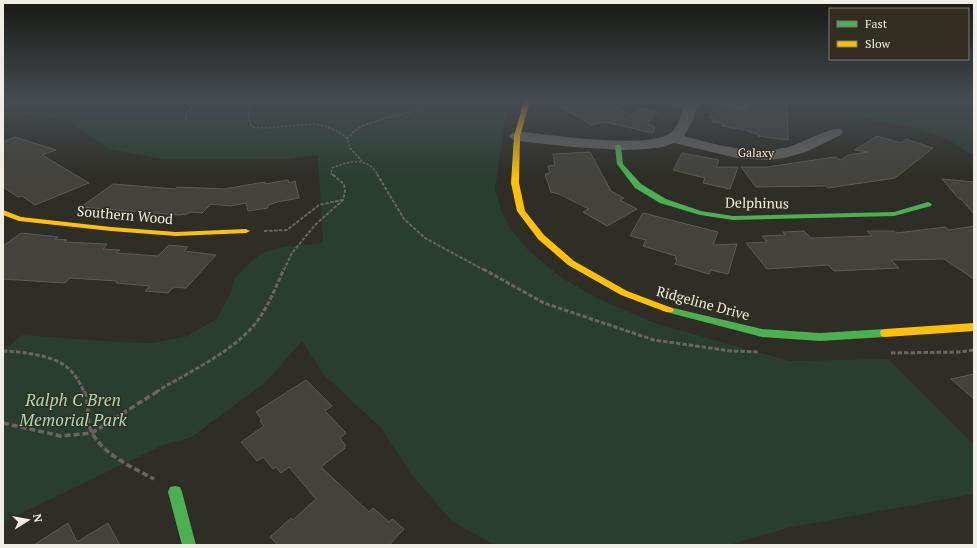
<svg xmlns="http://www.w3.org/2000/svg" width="977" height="548" font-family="'PT Serif',serif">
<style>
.green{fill:#2a3e30}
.building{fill:#43423c;stroke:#5c5b55}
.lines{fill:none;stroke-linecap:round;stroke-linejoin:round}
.path-far3{stroke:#676562;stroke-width:1.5;stroke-dasharray:2.5 1.5;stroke-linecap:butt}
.path-far2{stroke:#676562;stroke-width:2;stroke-dasharray:3.5 1.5;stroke-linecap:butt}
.path-far1{stroke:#676562;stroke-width:3;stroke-dasharray:4.5 2;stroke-linecap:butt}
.path{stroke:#676562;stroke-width:3.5;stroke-dasharray:6 3;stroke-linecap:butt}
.street{fill:#646260;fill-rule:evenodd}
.fast{fill:#4caf50;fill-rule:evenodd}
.slow{fill:#ffc107;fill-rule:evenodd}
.labels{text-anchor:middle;stroke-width:3;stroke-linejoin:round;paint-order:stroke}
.far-street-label{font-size:12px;fill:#efede4;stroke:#322f22}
.street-label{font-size:14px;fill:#efede4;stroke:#322f22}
.near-park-label{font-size:17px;font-style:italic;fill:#a6dbb7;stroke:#322f22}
</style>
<rect width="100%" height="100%" fill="#2e2d26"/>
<g class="green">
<polygon points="3,101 513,101 509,107 505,120 495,189 501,210 510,228 529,251 562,278 601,300 657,324 790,361 888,359 974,445 974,494 791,527 729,545 494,545 452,521 411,474 381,428 323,374 302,341 266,382 190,438 165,444 3,522 3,351 22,335 117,342 153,343 188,336 216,319 230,295 234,279 247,265 262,253 283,247 323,243 318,155 288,159 161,159 110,149 68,121 3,110"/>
<polygon points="843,101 974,101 974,155 965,151 948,139 909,126 874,121 858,116"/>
</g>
<g class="building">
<polygon points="550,101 579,101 584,103 603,101 632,115 640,108 658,112 647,123 655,127 653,133 605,122 592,125"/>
<polygon points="714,101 717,101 720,105 743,110 748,109 751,106 749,101 787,101 788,140 758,136 758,134 749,132 750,131 722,126 723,123 712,122 713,118 710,118"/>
<polygon points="877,136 901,143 906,139 933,148 895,178 828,188 826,186 756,187 741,167 767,167 835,157 841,160 848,155 868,152 855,150"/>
<polygon points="15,137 56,150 42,155 89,183 35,205 22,196 18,197 3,187 3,142"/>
<polygon points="590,152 611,191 624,198 620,200 637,209 607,226 583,212 589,209 559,194 551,192 545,174 550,173 548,166 555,165 553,154"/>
<polygon points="682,153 719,160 716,167 738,167 730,189 703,183 705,178 673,170"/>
<polygon points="942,179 974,182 974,214 961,199 959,199"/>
<polygon points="288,180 289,183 295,181 299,198 277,202 268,205 268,208 248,211 246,203 230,206 211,204 202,213 190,212 187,214 179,215 81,207 113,184 175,189 177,187 224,189 265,182 265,184"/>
<polygon points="643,213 718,232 713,245 737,244 728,274 711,270 709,274 675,264 677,259 675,259 676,256 643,246 646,240 630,236"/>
<polygon points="974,226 974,279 944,259 891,260 899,268 834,271 828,265 767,269 746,243 767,242 762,236 785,235 783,232 804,231 811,238 872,236 867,231 894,231 897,233 945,227 949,230"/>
<polygon points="21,233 58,237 55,239 67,240 64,242 107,244 103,249 120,250 116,253 158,256 169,245 188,247 184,251 216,255 186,288 174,287 168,293 145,291 150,286 116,283 117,281 70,278 65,283 3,279 3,246"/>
<polygon points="974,374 974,399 951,379"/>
<polygon points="306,380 332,406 325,411 346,433 340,438 346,446 344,447 345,448 321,467 369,512 373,508 389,522 392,519 404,529 389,545 278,545 270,537 291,518 293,520 316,499 289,467 281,473 276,467 273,469 263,457 257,461 241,442 264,426 260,421 262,420 256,412"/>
<polygon points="68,523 77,542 108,523 120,545 34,545"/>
</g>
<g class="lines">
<g class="path-far3">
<polyline points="252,101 248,116 252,127 265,128 313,124 324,126 335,130 347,138 350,148 362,161"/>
<polyline points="186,120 186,113 200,101"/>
<polyline points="347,139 354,131 362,126 386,118 418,110 434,101"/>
<path d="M333,175L331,174L332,168C349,161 367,156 378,175"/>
</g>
<g class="path-far2">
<polyline points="377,174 404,219 425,238 484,270"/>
<polyline points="264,231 287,230 319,205 342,200"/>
<polyline points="284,270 292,253 315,225 343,200 345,191 344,184 332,174"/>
</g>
<g class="path-far1">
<polyline points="483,269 544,303 654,340 731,351 758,352"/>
<path d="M3,351C23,352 57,355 71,371C77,377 81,385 84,392"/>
<polyline points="891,353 959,352 974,350"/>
<path d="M156,392C190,371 242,348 262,314C271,300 277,284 284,269"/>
</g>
<g class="path">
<path d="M84,391C90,403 86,415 90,428C99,453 132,467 154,479"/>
<polyline points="3,423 61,436 92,433 158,391"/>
</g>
<g class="street">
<path d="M655,101H705L697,107L692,122L684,136C716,145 750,154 784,148C800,145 830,126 841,129L843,132L841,135L806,152L784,158L768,160L737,158L674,143L663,147L646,149L623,150L574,147L517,141L512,139L509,136L512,133L517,131C549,135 644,149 669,134C677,129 681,117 683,108L657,104Z"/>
<polygon points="718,101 748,102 750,105 748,108 743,109 720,104"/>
</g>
<g class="fast">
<polygon points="618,144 621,146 623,164 641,184 666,199 701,211 733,216 894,212 928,202 932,204 931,206 894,216 733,220 700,215 660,203 635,188 617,164 615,146"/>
<polygon points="669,307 762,329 820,333 885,329 889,330 890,333 889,336 885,337 820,341 762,337 666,312 664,310 666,308"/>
<polygon points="175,486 180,487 182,492 196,545 182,545 168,492 170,487"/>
</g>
<g class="slow">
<polygon points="524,101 530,101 520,136 519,183 525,211 544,235 574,261 627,291 672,308 674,310 672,312 666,312 621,295 568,265 538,239 517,211 511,183 514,136"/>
<polygon points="3,210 21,217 111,227 176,232 246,229 250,231 246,233 176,236 111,231 19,221 3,215"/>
<polygon points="974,323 974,331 885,337 881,336 880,333 881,330 885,329"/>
</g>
</g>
<linearGradient id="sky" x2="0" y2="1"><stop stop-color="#191915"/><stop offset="0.57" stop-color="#464c52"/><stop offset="1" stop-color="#464c52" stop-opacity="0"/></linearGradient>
<rect width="977" height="178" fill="url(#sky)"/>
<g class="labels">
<g class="far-street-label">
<text transform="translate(756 153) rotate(1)" y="4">Galaxy</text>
</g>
<g class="street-label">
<text transform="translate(757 203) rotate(1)" y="5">Delphinus</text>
<text transform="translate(125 215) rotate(5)" y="5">Southern Wood</text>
<text transform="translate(703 303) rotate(15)" y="5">Ridgeline Drive</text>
</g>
<g class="near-park-label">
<text x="73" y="406">Ralph C Bren<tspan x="73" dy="20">Memorial Park</tspan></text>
</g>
</g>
<rect width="977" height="548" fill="none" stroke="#efede4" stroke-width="8"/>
<rect x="829" y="8" width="140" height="52" fill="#322f22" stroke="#7e7b70"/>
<rect x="837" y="21" width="20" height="6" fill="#4caf50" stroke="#7e7b70"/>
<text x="865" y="28" font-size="12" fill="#efede4">Fast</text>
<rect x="837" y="41" width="20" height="6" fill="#ffc107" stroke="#7e7b70"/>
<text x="865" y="48" font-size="12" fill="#efede4">Slow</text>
<g transform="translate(28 520) rotate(79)" stroke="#322f22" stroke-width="3" paint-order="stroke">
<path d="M0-3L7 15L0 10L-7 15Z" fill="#efede4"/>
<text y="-6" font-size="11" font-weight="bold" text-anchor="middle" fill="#efede4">N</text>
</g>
</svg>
